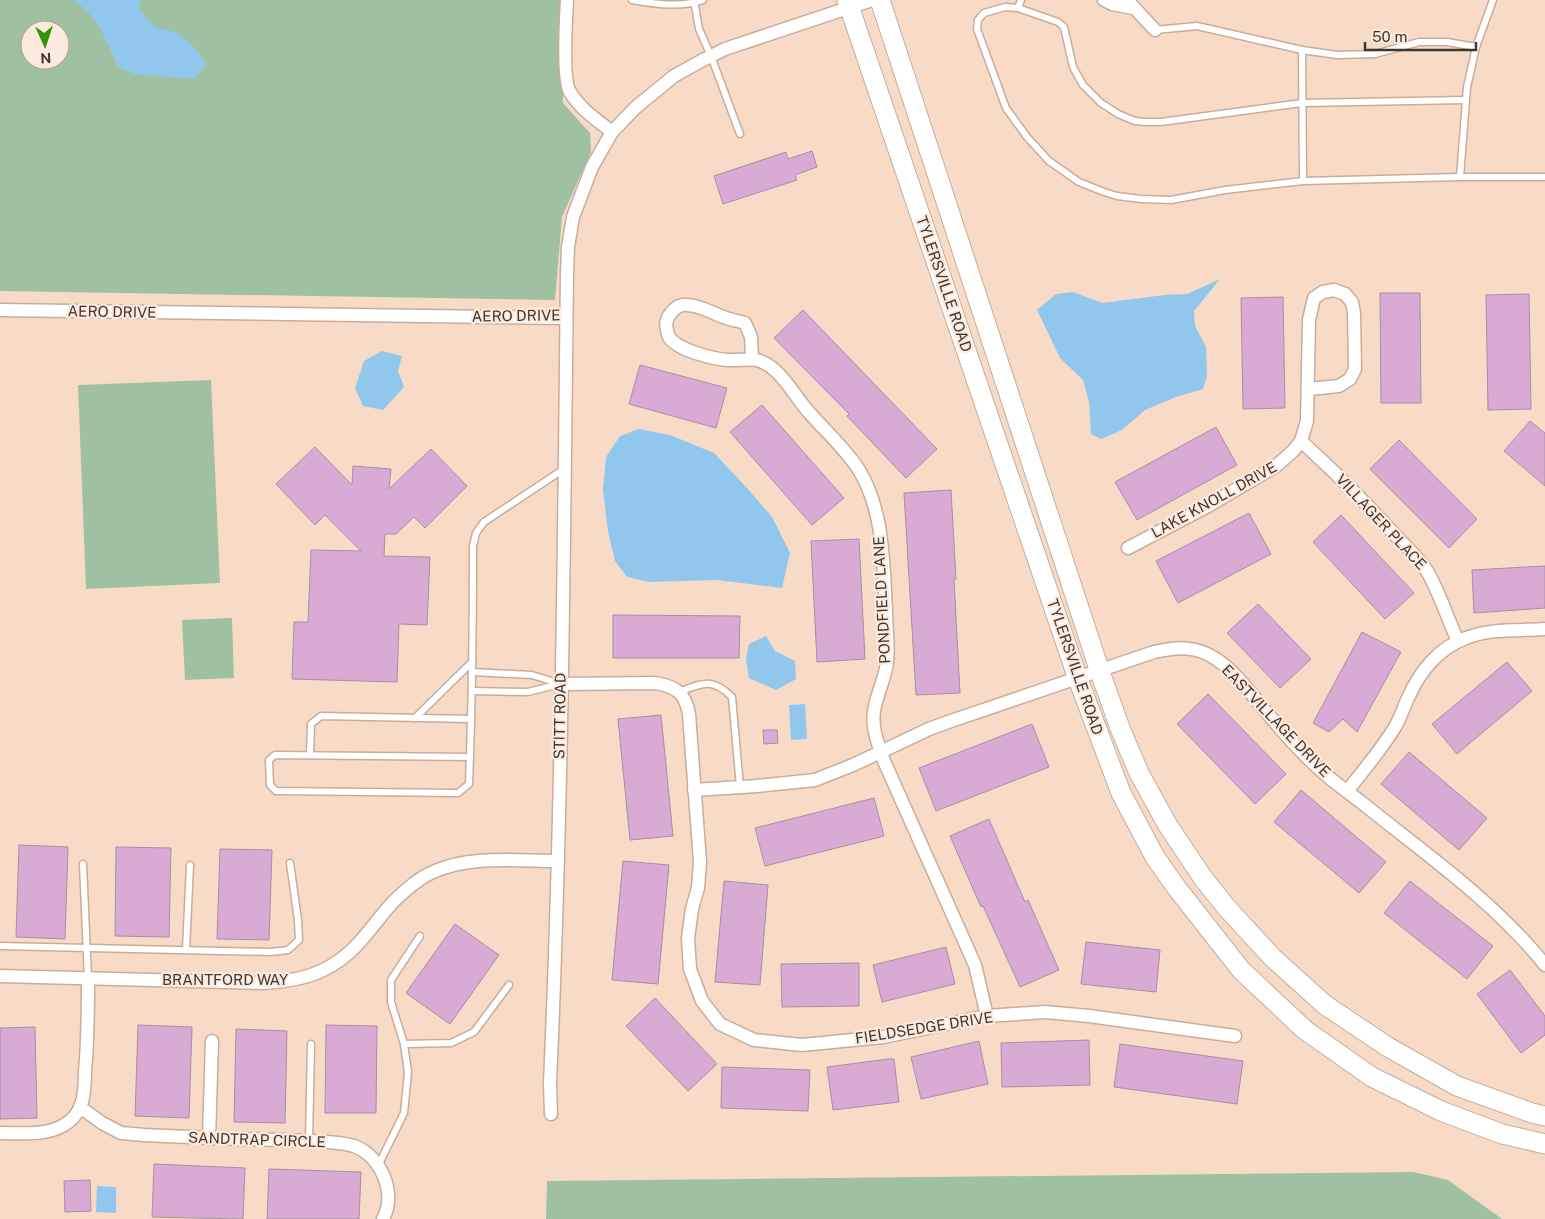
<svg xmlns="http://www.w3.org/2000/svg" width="1545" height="1219" font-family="'Public Sans',sans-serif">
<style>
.green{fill:#a0c1a1;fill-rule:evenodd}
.water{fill:#91c7ec}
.building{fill:#d9aad3;stroke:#a78ea4}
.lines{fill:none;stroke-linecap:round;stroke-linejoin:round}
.lane-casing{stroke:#c8ad9a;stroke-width:9}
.street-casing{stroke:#c8ad9a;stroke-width:15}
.secondary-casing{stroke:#c8ad9a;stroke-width:21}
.lane{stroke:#fff;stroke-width:6}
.street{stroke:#fff;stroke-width:12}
.secondary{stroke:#fff;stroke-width:19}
.labels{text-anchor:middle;stroke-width:4.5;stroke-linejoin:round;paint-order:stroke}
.street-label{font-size:15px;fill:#41362f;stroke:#fceade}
</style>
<rect width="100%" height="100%" fill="#f7dbc7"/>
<g class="green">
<path d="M0,0H562L563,103L590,133L591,152L562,217L555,300L0,291ZM30,30H60V60H30Z"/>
<polygon points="211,380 220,583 86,589 78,385"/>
<polygon points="232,618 234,678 185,680 182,620"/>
<polygon points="1413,1172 1448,1180 1502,1219 546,1219 547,1181"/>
</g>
<g class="water">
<path d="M72,0H140L139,9L155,27L178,33L195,48L206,64L195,79L134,74L118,67C106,41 98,14 72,0Z"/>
<polygon points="1220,279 1194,311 1195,326 1206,347 1207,376 1203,389 1176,397 1145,410 1122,430 1101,439 1091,434 1089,402 1083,380 1060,358 1037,310 1056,294 1073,292 1102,303 1164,295 1187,294"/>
<polygon points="382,351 402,356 398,371 404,387 383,410 363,406 355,388 364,361"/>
<polygon points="639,429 670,435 714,453 747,488 772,517 790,553 782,588 716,580 649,582 627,577 615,561 608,532 603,490 606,457 620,436"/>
<polygon points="766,636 775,651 795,661 796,679 776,690 749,678 746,659 749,644"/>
<polygon points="805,704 807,739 791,740 789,705"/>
<polygon points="97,1186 116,1187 116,1213 96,1212"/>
</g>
<g class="building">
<polygon points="812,151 817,167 795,175 797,180 723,204 714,176 786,152 788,159"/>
<polygon points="1380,293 1420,293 1421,403 1381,403"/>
<polygon points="1529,294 1531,409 1488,410 1486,295"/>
<polygon points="1283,297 1285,408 1243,409 1241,298"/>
<polygon points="803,310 937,449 906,478 847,416 849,414 774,338"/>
<polygon points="640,365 727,388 716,428 629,404"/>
<polygon points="762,405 844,498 812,525 730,432"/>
<polygon points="1530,421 1545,433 1545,486 1504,451"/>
<polygon points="1216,427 1237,465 1137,520 1115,482"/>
<polygon points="1399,440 1477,519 1449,548 1370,469"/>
<polygon points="315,447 352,485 353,466 391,469 389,489 431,449 467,486 425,528 414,517 396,534 385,534 384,556 430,557 427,625 399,624 397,682 292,679 294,622 308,622 311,550 361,551 325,515 315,525 276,484"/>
<polygon points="951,490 956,579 954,579 960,693 916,695 904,493"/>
<polygon points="1249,513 1271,554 1178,603 1156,561"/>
<polygon points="1341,515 1414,593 1385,619 1313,542"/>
<polygon points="859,539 865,659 817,662 811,541"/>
<polygon points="1545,566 1545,608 1474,613 1472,570"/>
<polygon points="1258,604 1311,659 1280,688 1227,633"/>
<polygon points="613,615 740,616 739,658 613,658"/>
<polygon points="1362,632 1401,652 1357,732 1343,719 1329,732 1313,723"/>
<polygon points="1507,662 1532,691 1457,754 1432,724"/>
<polygon points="1208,694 1286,774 1255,804 1177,724"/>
<polygon points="661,715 673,836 630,840 618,719"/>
<polygon points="1032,724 1049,767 936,811 919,768"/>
<polygon points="763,730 777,730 778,743 764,744"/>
<polygon points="1409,752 1487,818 1459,850 1381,784"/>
<polygon points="1301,790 1386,862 1359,893 1274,822"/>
<polygon points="874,798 884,836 765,866 755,828"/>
<polygon points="989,819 1025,902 1028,900 1059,970 1020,987 983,906 981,907 950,836"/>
<polygon points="19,845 68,847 65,939 16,937"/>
<polygon points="116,847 171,848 169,937 115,936"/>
<polygon points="220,849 272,850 269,940 217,939"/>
<polygon points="623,861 669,865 658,984 612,980"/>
<polygon points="724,881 768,885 760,985 715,982"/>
<polygon points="1410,881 1493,946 1467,979 1384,913"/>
<polygon points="455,924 499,955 450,1024 406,993"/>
<polygon points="1086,942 1160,950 1156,992 1081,984"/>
<polygon points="946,947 955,984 882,1002 873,965"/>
<polygon points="859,963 859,1006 782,1007 781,964"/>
<polygon points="1510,970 1545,1016 1545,1035 1521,1053 1477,994"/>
<polygon points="655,998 717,1064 688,1091 626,1026"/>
<polygon points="138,1025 192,1027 189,1118 135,1116"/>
<polygon points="326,1025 377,1026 376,1113 325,1113"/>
<polygon points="35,1027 37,1118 0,1119 0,1028"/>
<polygon points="236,1029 287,1031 285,1123 234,1122"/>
<polygon points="1089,1040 1090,1085 1002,1087 1001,1043"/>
<polygon points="979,1041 988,1084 921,1099 911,1057"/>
<polygon points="1120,1044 1243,1061 1237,1104 1114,1087"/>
<polygon points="888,1059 894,1059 899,1102 833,1110 827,1067"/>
<polygon points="722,1067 810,1070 808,1111 721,1108"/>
<polygon points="154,1164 245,1168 243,1219 152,1217"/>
<polygon points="269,1169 361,1172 359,1219 267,1219"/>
<polygon points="90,1180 91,1211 65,1212 64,1181"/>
</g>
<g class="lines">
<defs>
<g id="lane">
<path d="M632,0C654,4 681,8 703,0"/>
<polyline points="694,0 699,29 711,56 740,134"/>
<polyline points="1018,8 1021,0"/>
<polyline points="1155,30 1197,26 1302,50 1337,55 1375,54 1419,42 1447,42 1476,47"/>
<polyline points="1302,50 1303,181"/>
<polyline points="1465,100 1302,103 1161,122 1145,122 1135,121 1118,114 1101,103 1083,85 1073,67 1064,27 1058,22 1018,8 1005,7 984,13 978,20 977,29 1006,108 1027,137 1049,161 1079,182 1104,192 1117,196 1141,199 1171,200 1225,190 1303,181 1460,177 1545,177"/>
<polyline points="1460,177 1467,87 1476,47 1493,0"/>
<polyline points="472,672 532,675 561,684"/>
<polyline points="472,691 528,692 560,684"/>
<path d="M679,692C703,683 712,677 732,697L740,787"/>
<polyline points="415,718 472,662"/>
<polyline points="310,755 311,724 321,716 471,719"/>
<path d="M470,757L275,755L269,760L270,785L276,791L458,793L469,784C472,704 473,625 473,546L476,533L484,522L564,469"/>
<polyline points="83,864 88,979"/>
<polyline points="0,946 271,952 288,950 299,940 298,920 290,863"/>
<polyline points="186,950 190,865"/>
<polyline points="404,1044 451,1043 474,1032 509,985"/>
<polyline points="309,1141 311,1044"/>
<polyline points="378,1166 404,1113 408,1072 404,1044 391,1002 391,980 420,936"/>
</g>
<g id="street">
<path d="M567,0C566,18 562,79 570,92C580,109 597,120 612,132"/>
<polyline points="1104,0 1112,4 1133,8"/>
<polyline points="1127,0 1155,30"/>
<polyline points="0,310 566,318"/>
<path d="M752,358L751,337L745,323C739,321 732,320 726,318C714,314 700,305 687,305C680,304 675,308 671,313C667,317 665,324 667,330C667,331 669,337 669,337C677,350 713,359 728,360C745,361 755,355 771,367C786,378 795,396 807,410C824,430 845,448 859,470C884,511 883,563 886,610C886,627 889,645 887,663C885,678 878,692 875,706C870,725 878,744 884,761L975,965L987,1016"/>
<path d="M1301,441C1334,471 1366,503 1396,536C1406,547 1419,558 1427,571C1440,593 1447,618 1458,641"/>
<polyline points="1128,548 1208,506 1276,466 1293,451 1301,441 1307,421 1309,320 1314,298 1323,292 1334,290 1345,294 1352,302 1354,313 1355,369 1350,379 1339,386 1309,389"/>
<path d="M561,684L656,683C677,687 685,693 689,714L700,862L698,888L692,909L688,938L690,969L702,1001L720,1024L754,1040L802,1045L883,1037L987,1016L1045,1012L1089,1016L1235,1036"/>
<path d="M694,790L757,786L815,780L853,765L929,729L948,722L1154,652C1177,647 1195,645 1216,659C1237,673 1252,695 1268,714C1282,731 1298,749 1314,764C1328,778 1345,790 1361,802C1424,853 1494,901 1545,965"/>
<path d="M1347,791C1364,770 1381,750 1395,727C1401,717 1404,706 1409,696C1420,671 1440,647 1466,638C1491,628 1519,631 1545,629"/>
<path d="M0,976L263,983C298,981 325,975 351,951C368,935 380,915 396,899C407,889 419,878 433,872C470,855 518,861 558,861"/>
<path d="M80,1107L102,1123L121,1133L144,1135C188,1137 233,1139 278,1140C298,1141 335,1140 354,1146C381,1156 397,1193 383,1219"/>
<path d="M551,1114L550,1083C562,813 564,543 567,273L568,247L573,217L592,167L612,132L635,108L674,76L701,61L725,49L872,0"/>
<path d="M0,1133C21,1133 46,1136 64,1125C71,1121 78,1113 81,1105C85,1094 85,1082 85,1071C88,1040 88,1009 88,979"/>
<polyline points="209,1138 212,1041"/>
</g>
<g id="secondary">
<polyline points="847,0 1078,679 1121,793 1155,857 1176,887 1241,970 1305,1030 1372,1077 1441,1111 1502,1134 1545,1144"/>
<polyline points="880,0 1100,672 1120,728 1139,773 1167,824 1203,878 1226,907 1273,958 1325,1005 1388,1047 1457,1086 1532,1113 1545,1116"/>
</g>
</defs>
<use href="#lane" class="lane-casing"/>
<use href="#street" class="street-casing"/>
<use href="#secondary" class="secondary-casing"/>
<use href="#lane" class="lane"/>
<use href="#street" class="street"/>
<use href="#secondary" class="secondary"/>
</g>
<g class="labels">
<g class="street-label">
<text transform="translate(944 284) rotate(71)" y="5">TYLERSVILLE ROAD</text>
<text transform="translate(112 312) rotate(1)" y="5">AERO DRIVE</text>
<text transform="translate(516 316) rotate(-1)" y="5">AERO DRIVE</text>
<text transform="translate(1214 500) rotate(-29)" y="5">LAKE KNOLL DRIVE</text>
<text transform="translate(1381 522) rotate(47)" y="5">VILLAGER PLACE</text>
<text transform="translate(882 600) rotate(-93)" y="5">PONDFIELD LANE</text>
<text transform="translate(1075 667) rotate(71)" y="5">TYLERSVILLE ROAD</text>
<text transform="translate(560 716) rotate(-89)" y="5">STITT ROAD</text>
<text transform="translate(1276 721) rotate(46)" y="5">EASTVILLAGE DRIVE</text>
<text x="225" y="985">BRANTFORD WAY</text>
<text transform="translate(924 1028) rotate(-9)" y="5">FIELDSEDGE DRIVE</text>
<text transform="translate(257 1140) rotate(2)" y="5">SANDTRAP CIRCLE</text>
</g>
</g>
<g transform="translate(45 45) rotate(177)"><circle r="24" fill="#fceade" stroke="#b1a298"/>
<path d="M0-4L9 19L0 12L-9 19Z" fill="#33910a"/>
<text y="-8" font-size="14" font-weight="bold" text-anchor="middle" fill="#41362f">N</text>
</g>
<path d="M1365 42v8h111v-8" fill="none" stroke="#41362f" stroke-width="2.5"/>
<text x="1372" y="42" font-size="15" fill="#41362f" stroke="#fceade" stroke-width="4" paint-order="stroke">50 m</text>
</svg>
